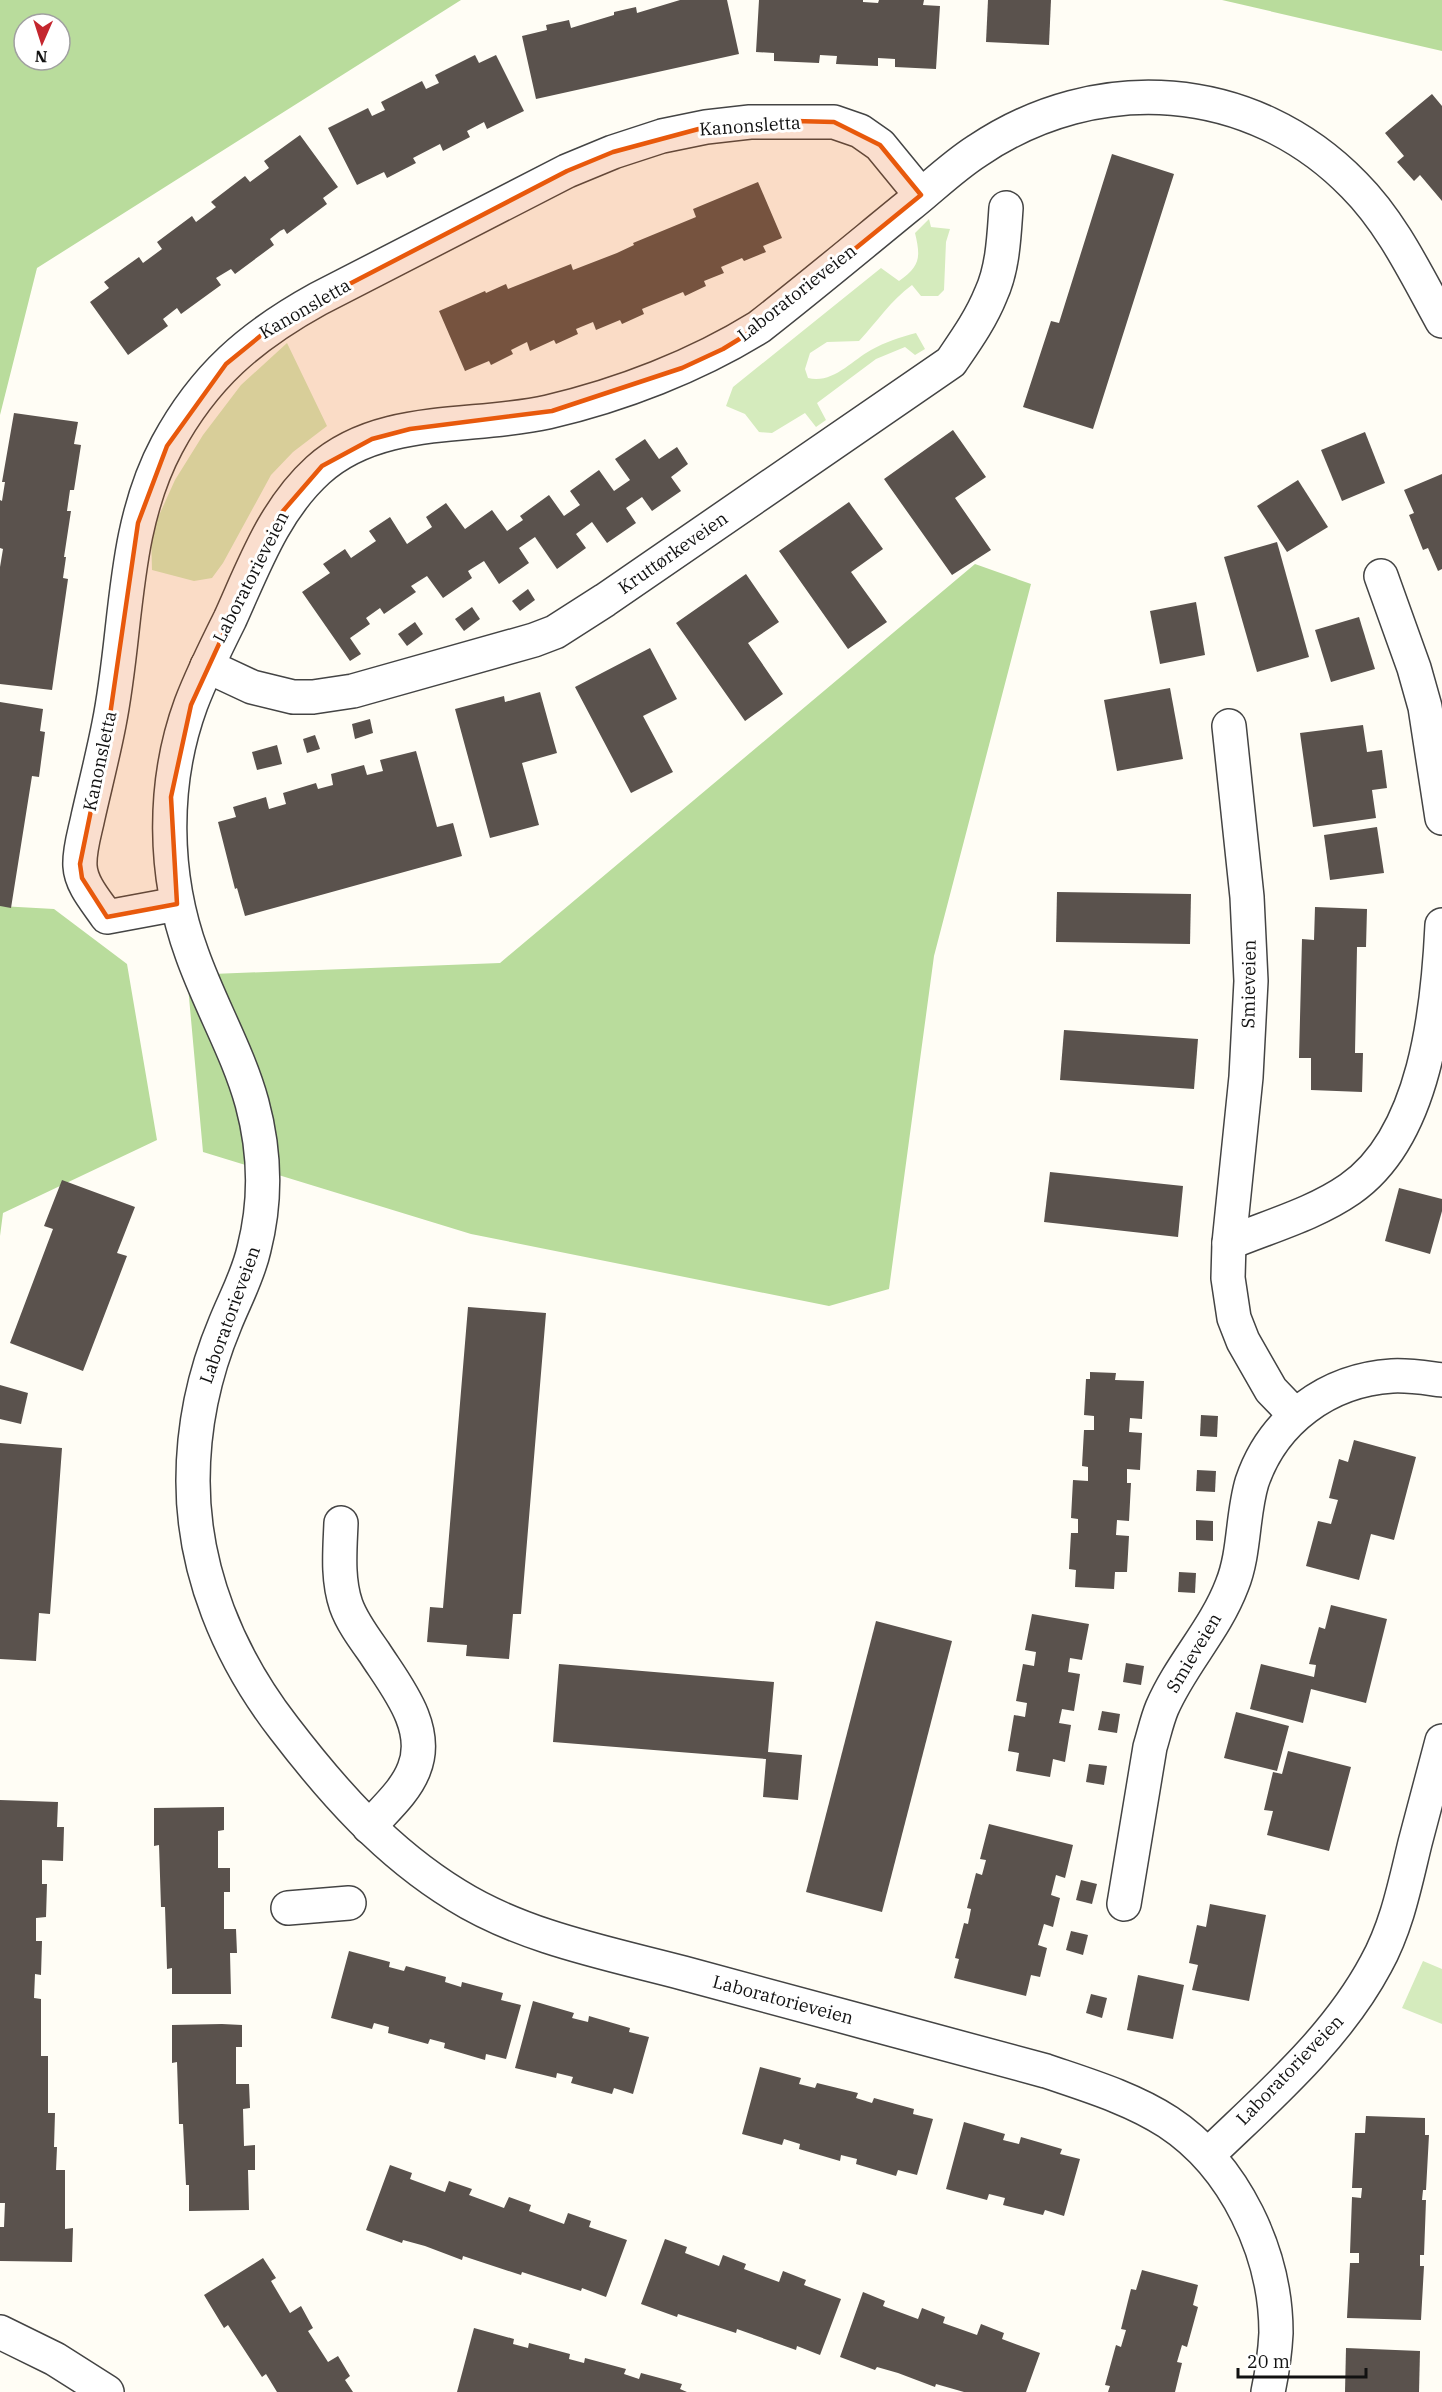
<svg xmlns="http://www.w3.org/2000/svg" width="1442" height="2392" font-family="'IBM Plex Serif',serif">
<style>
.green{fill:#d5ebbd}
.forest{fill:#b9dc9c;fill-rule:evenodd}
.building{fill:#5a524d}
.lines{fill:none;stroke-linecap:round;stroke-linejoin:round}
.minor-casing{stroke:#444;stroke-width:36}
.minor{stroke:#fff;stroke-width:33}
.marked{fill:#e8590c;fill-opacity:0.2;stroke:#e8590c;stroke-width:4.5;stroke-linejoin:round}
.labels{text-anchor:middle;stroke-width:6;stroke-linejoin:round;paint-order:stroke}
.street-label{font-size:18px;fill:#111;stroke:#fff}
</style>
<rect width="100%" height="100%" fill="#fffdf5"/>
<g class="green">
<path d="M929,219L931,227L950,229L946,242L944,290L938,296H921L912,285C891,300 877,322 859,341L827,342L810,353L805,369L808,378C833,384 851,361 871,350C885,342 901,337 916,333L925,349L915,355L905,347L876,359L817,403L826,420L816,427L805,413L772,433L759,432L745,414L726,406L733,387L881,268L899,281C920,266 921,258 915,233Z"/>
<polygon points="287,343 327,426 293,452 271,475 223,563 212,578 194,581 152,570 151,533 175,480 203,435 241,385"/>
<polygon points="1423,1961 1442,1969 1442,2024 1402,2008"/>
</g>
<g class="forest">
<path d="M0,0H461L37,268L0,415ZM24,24H60V60H24Z"/>
<polygon points="1222,0 1442,0 1442,51"/>
<polygon points="975,564 1031,584 934,956 889,1289 829,1306 471,1234 203,1152 187,975 500,963"/>
<polygon points="0,906 54,909 127,964 157,1140 3,1213 0,1236"/>
</g>
<g class="building">
<polygon points="680,0 727,0 739,54 536,99 522,36 547,30 546,25 569,20 571,28 614,15 614,12 636,7 637,13"/>
<polygon points="759,0 863,0 863,2 878,3 879,0 924,0 923,5 940,6 936,69 895,67 895,59 878,58 878,66 836,64 837,56 820,55 819,63 774,61 774,53 756,52"/>
<polygon points="988,0 1051,0 1049,45 986,42"/>
<polygon points="475,55 479,63 496,55 524,111 487,129 484,122 467,131 470,137 443,151 440,144 413,158 416,163 387,178 384,172 357,185 328,128 368,108 372,116 385,110 381,102 422,81 426,89 439,83 435,75"/>
<polygon points="1432,94 1442,106 1442,201 1420,175 1414,181 1397,162 1404,156 1385,133"/>
<polygon points="300,135 338,187 323,198 327,204 287,234 284,229 280,231 270,239 274,245 235,274 231,269 216,278 221,285 181,314 177,308 163,319 168,326 128,355 90,302 109,288 104,282 139,257 143,263 162,249 157,242 192,216 196,222 216,207 211,202 245,176 250,182 269,168 264,161"/>
<polygon points="1112,154 1174,174 1093,429 1023,407 1051,321 1059,323"/>
<polygon points="758,182 782,238 763,246 766,252 744,261 742,258 721,267 724,273 704,281 706,286 685,296 683,292 642,309 644,314 622,324 620,320 596,330 593,322 576,329 578,334 556,344 554,340 530,351 527,342 511,350 513,354 491,365 489,361 465,371 439,311 485,291 486,293 506,284 508,289 571,264 573,270 617,253 634,245 633,243 696,217 693,209"/>
<polygon points="14,413 78,422 74,444 81,445 74,490 70,490 67,511 71,511 64,557 66,557 63,578 68,579 52,690 0,684 0,567 3,549 0,548 0,500 2,501 5,482 2,482"/>
<polygon points="953,430 986,477 955,498 991,550 952,575 884,479"/>
<polygon points="1365,432 1385,483 1342,501 1321,450"/>
<polygon points="645,439 659,459 677,447 688,464 671,477 681,491 652,511 642,497 626,508 636,523 607,543 592,522 576,534 586,548 557,569 535,537 519,548 529,563 499,584 484,561 468,571 472,578 443,598 427,576 411,586 416,592 384,614 380,608 366,618 370,624 350,638 361,654 350,661 302,592 330,573 323,564 345,549 351,558 376,541 369,531 390,517 407,544 432,527 426,517 446,503 465,529 492,510 507,531 523,520 520,516 549,495 564,516 580,505 570,491 599,470 614,491 630,480 615,459"/>
<polygon points="1442,474 1442,569 1438,571 1428,548 1423,550 1409,515 1414,513 1404,490"/>
<polygon points="1298,480 1328,527 1287,552 1257,506"/>
<polygon points="849,502 883,549 851,572 887,622 848,649 779,551"/>
<polygon points="1277,542 1309,657 1257,672 1224,557"/>
<polygon points="746,574 779,622 748,643 783,694 745,721 676,623"/>
<polygon points="528,589 535,600 520,611 512,601"/>
<polygon points="1196,602 1205,655 1160,664 1150,611"/>
<polygon points="472,607 480,619 464,631 455,619"/>
<polygon points="1359,617 1375,669 1331,682 1315,630"/>
<polygon points="415,622 423,634 407,646 398,634"/>
<polygon points="650,648 677,699 643,716 673,772 631,793 575,687"/>
<polygon points="1170,688 1183,759 1117,771 1104,700"/>
<polygon points="540,692 557,753 522,763 539,825 490,838 455,709 504,696 505,702"/>
<polygon points="0,702 43,709 40,731 45,732 39,777 32,776 11,908 0,906"/>
<polygon points="370,719 373,733 355,739 352,724"/>
<polygon points="1363,725 1367,752 1382,750 1387,788 1372,790 1376,818 1313,827 1300,733"/>
<polygon points="315,735 320,749 307,753 303,739"/>
<polygon points="277,745 282,764 257,770 252,752"/>
<polygon points="416,751 437,827 453,823 462,856 245,916 237,888 235,889 218,822 236,817 233,807 266,797 269,809 286,804 283,793 316,783 318,789 333,785 331,774 364,765 367,775 383,771 380,760"/>
<polygon points="1377,827 1384,873 1330,880 1324,835"/>
<polygon points="1057,892 1191,894 1190,944 1056,942"/>
<polygon points="1315,907 1367,909 1366,947 1357,947 1355,1053 1363,1053 1362,1092 1311,1090 1311,1058 1299,1058 1302,939 1314,940"/>
<polygon points="1064,1030 1198,1039 1194,1089 1060,1080"/>
<polygon points="1050,1172 1183,1186 1178,1237 1044,1222"/>
<polygon points="62,1180 135,1207 117,1253 127,1256 83,1371 10,1343 53,1229 44,1226"/>
<polygon points="1399,1188 1442,1199 1442,1211 1430,1254 1385,1241"/>
<polygon points="468,1307 546,1313 521,1614 513,1614 509,1659 466,1656 467,1645 427,1642 430,1607 443,1608"/>
<polygon points="1090,1372 1116,1373 1115,1380 1144,1381 1142,1419 1130,1418 1129,1432 1142,1433 1140,1470 1127,1469 1127,1483 1131,1483 1129,1521 1117,1520 1116,1535 1129,1536 1127,1572 1115,1572 1114,1589 1075,1587 1076,1570 1069,1569 1071,1533 1078,1533 1078,1519 1071,1518 1073,1480 1088,1481 1088,1467 1082,1466 1084,1430 1094,1430 1094,1416 1084,1415 1086,1379 1090,1379"/>
<polygon points="0,1385 28,1393 21,1424 0,1419"/>
<polygon points="1201,1415 1218,1416 1217,1437 1200,1436"/>
<polygon points="1354,1440 1416,1457 1394,1540 1371,1534 1359,1580 1306,1566 1318,1521 1331,1524 1338,1500 1329,1498 1339,1459 1348,1462"/>
<polygon points="0,1443 62,1448 50,1614 39,1613 36,1661 0,1659"/>
<polygon points="1197,1470 1216,1471 1215,1492 1196,1491"/>
<polygon points="1196,1520 1213,1521 1213,1541 1196,1540"/>
<polygon points="1179,1572 1196,1573 1195,1593 1178,1592"/>
<polygon points="1331,1605 1387,1619 1366,1703 1311,1689 1303,1723 1250,1709 1261,1664 1314,1677 1316,1665 1309,1664 1319,1627 1325,1629"/>
<polygon points="1032,1614 1089,1624 1082,1660 1070,1658 1068,1672 1080,1674 1074,1711 1062,1709 1059,1723 1071,1725 1065,1762 1053,1759 1050,1777 1016,1771 1019,1753 1008,1751 1014,1715 1025,1717 1027,1703 1016,1701 1023,1664 1034,1666 1036,1652 1025,1650"/>
<polygon points="876,1621 952,1641 882,1912 806,1892"/>
<polygon points="1126,1663 1144,1666 1141,1685 1123,1682"/>
<polygon points="559,1664 774,1682 768,1752 802,1755 798,1800 763,1797 766,1759 553,1742"/>
<polygon points="1102,1711 1120,1714 1117,1733 1098,1730"/>
<polygon points="1236,1712 1289,1726 1277,1771 1224,1758"/>
<polygon points="1288,1751 1351,1767 1329,1851 1267,1835 1273,1811 1264,1810 1273,1772 1282,1774"/>
<polygon points="1089,1764 1107,1766 1104,1785 1086,1782"/>
<polygon points="0,1800 58,1802 57,1827 64,1827 63,1861 42,1860 42,1884 47,1884 46,1917 36,1918 36,1941 42,1941 41,1975 35,1974 34,1998 41,1999 41,2056 48,2056 48,2113 55,2113 54,2147 57,2147 56,2170 65,2170 65,2229 73,2228 72,2262 0,2261 0,2227 4,2227 5,2203 0,2203"/>
<polygon points="224,1807 224,1830 218,1831 218,1868 230,1868 230,1892 224,1892 224,1929 236,1929 237,1953 230,1953 231,1994 172,1994 172,1968 167,1969 165,1907 161,1907 159,1845 154,1846 154,1808"/>
<polygon points="989,1824 1073,1845 1065,1878 1056,1875 1051,1895 1060,1898 1053,1927 1044,1924 1038,1945 1047,1948 1040,1977 1031,1975 1026,1996 954,1978 959,1959 955,1958 964,1923 968,1924 971,1909 967,1908 976,1873 982,1875 986,1860 980,1859"/>
<polygon points="1081,1880 1097,1884 1092,1904 1076,1900"/>
<polygon points="1210,1904 1266,1915 1249,2001 1192,1990 1198,1965 1189,1963 1197,1925 1206,1927"/>
<polygon points="1071,1931 1088,1935 1083,1955 1066,1950"/>
<polygon points="349,1951 390,1962 389,1967 404,1971 406,1966 446,1977 445,1982 461,1987 462,1982 503,1993 501,2000 521,2005 506,2059 486,2054 485,2060 444,2048 445,2043 430,2039 428,2044 388,2033 389,2027 374,2023 372,2029 331,2018"/>
<polygon points="1138,1975 1184,1985 1173,2039 1127,2030"/>
<polygon points="1091,1994 1107,1998 1102,2018 1086,2013"/>
<polygon points="533,2001 574,2013 572,2018 588,2022 589,2016 630,2028 629,2032 649,2037 633,2094 614,2088 612,2094 571,2083 573,2077 557,2073 556,2078 515,2068"/>
<polygon points="222,2024 242,2025 242,2047 236,2047 236,2084 249,2084 250,2108 243,2109 244,2146 255,2145 255,2170 248,2170 249,2210 189,2211 189,2185 186,2185 183,2124 179,2124 177,2062 172,2063 172,2025"/>
<polygon points="760,2067 801,2078 799,2084 815,2088 817,2083 858,2093 856,2098 872,2103 874,2098 914,2109 913,2114 933,2119 917,2175 898,2170 896,2176 856,2164 857,2159 841,2155 840,2161 799,2149 800,2144 784,2139 782,2145 742,2134"/>
<polygon points="1366,2116 1425,2118 1425,2135 1429,2135 1426,2190 1423,2190 1422,2200 1426,2200 1424,2255 1420,2255 1420,2266 1424,2266 1421,2320 1347,2318 1350,2263 1359,2263 1359,2253 1350,2253 1352,2197 1361,2198 1362,2188 1352,2188 1355,2133 1365,2133"/>
<polygon points="964,2122 1005,2134 1003,2140 1019,2144 1021,2137 1062,2149 1060,2154 1080,2159 1064,2216 1045,2210 1043,2215 1003,2205 1005,2198 989,2194 987,2200 946,2189"/>
<polygon points="390,2165 412,2173 410,2179 445,2192 449,2181 472,2189 469,2195 504,2208 509,2197 531,2205 529,2211 564,2224 568,2213 591,2221 589,2227 627,2240 606,2297 582,2288 581,2291 522,2272 521,2275 463,2256 462,2260 425,2246 403,2240 402,2243 366,2230"/>
<polygon points="665,2239 687,2247 685,2253 719,2266 723,2255 746,2264 744,2269 779,2282 783,2271 806,2280 804,2285 841,2299 820,2355 797,2346 796,2350 737,2329 736,2333 678,2314 677,2317 641,2304"/>
<polygon points="263,2258 276,2278 271,2281 290,2313 301,2306 313,2328 308,2331 328,2362 338,2356 350,2376 345,2380 353,2392 277,2392 266,2374 262,2377 228,2325 224,2328 204,2295"/>
<polygon points="1142,2270 1198,2285 1193,2305 1198,2307 1187,2347 1182,2345 1177,2362 1182,2363 1175,2392 1108,2392 1110,2386 1105,2385 1116,2345 1121,2347 1126,2330 1121,2329 1131,2289 1136,2290"/>
<polygon points="863,2292 885,2301 883,2306 918,2319 922,2308 945,2317 943,2323 977,2335 981,2324 1004,2333 1002,2339 1040,2353 1026,2392 964,2392 936,2384 935,2387 898,2373 877,2367 875,2370 840,2357"/>
<polygon points="474,2328 514,2339 513,2344 528,2348 529,2343 570,2354 569,2359 584,2363 585,2358 626,2369 624,2374 639,2379 641,2373 682,2384 680,2389 687,2392 457,2392"/>
<polygon points="1346,2348 1420,2351 1419,2392 1345,2392"/>
</g>
<g class="lines">
<defs>
<g id="minor">
<polyline points="1381,576 1414,668 1425,707 1442,818"/>
<path d="M207,666L252,687L293,697H313L353,691L534,640L555,632L605,600L951,362C966,340 981,319 991,294C1003,268 1004,236 1006,208"/>
<polyline points="1229,726 1247,897 1251,981 1246,1077 1229,1243 1228,1278 1234,1318 1243,1341 1271,1390 1295,1415"/>
<path d="M177,904L107,917C97,902 81,885 80,866C79,850 85,832 88,817C95,786 103,755 109,724C128,630 121,531 167,445C204,376 251,336 318,299L567,171L613,152L662,136L706,127L750,122H834L860,131L880,145L921,195"/>
<path d="M1229,1243C1270,1226 1314,1214 1350,1189C1426,1136 1438,1009 1442,925"/>
<path d="M341,1523C340,1549 337,1579 346,1605C352,1622 364,1638 374,1652C395,1685 431,1727 414,1769C406,1791 384,1810 369,1827"/>
<path d="M1124,1904L1150,1747C1154,1734 1157,1720 1162,1708C1181,1664 1215,1630 1232,1585C1245,1553 1242,1515 1252,1482C1273,1420 1328,1380 1392,1376C1409,1375 1426,1378 1442,1380"/>
<polyline points="288,1908 349,1903"/>
<path d="M1208,2155C1268,2097 1336,2039 1376,1964C1397,1926 1405,1884 1415,1843C1424,1809 1433,1775 1442,1741"/>
<polyline points="0,2332 55,2359 107,2392"/>
<path d="M1268,2392C1272,2373 1275,2353 1276,2333C1276,2253 1235,2166 1168,2122C1131,2098 1087,2085 1046,2071C925,2038 804,2006 683,1973C607,1953 523,1937 456,1895C386,1852 333,1792 284,1728C229,1657 193,1571 193,1481C193,1426 204,1374 225,1324C235,1299 248,1276 254,1249C266,1202 265,1151 252,1103C238,1052 210,1005 192,954C163,875 162,783 191,704C202,675 216,647 230,619C254,566 274,510 318,470C380,414 473,429 548,412C621,395 696,366 759,327C809,288 858,247 907,207C930,189 952,167 977,151C1097,70 1252,80 1354,185C1392,223 1416,274 1442,321"/>
</g>
</defs>
<use href="#minor" class="minor-casing"/>
<use href="#minor" class="minor"/>
</g>
<path class="marked" d="M795,121L834,122L880,145L921,195L759,327L723,349L682,368L552,411L410,429L372,439L322,466L277,518L191,705L171,797L177,904L107,917L82,878L80,864L109,722L138,523L167,446L226,364L280,320L567,171L613,152L706,127Z"/>
<g class="labels">
<g class="street-label">
<text transform="translate(750 126) rotate(-4)" y="6">Kanonsletta</text>
<text transform="translate(797 293) rotate(-38)" y="6">Laboratorieveien</text>
<text transform="translate(305 309) rotate(-30)" y="6">Kanonsletta</text>
<text transform="translate(673 553) rotate(-35)" y="6">Kruttørkeveien</text>
<text transform="translate(251 577) rotate(-63)" y="6">Laboratorieveien</text>
<text transform="translate(100 761) rotate(-78)" y="6">Kanonsletta</text>
<text transform="translate(1249 984) rotate(-89)" y="6">Smieveien</text>
<text transform="translate(230 1315) rotate(-70)" y="6">Laboratorieveien</text>
<text transform="translate(1194 1653) rotate(-59)" y="6">Smieveien</text>
<text transform="translate(783 2000) rotate(15)" y="6">Laboratorieveien</text>
<text transform="translate(1290 2070) rotate(-46)" y="6">Laboratorieveien</text>
</g>
</g>
<g transform="translate(42 42) rotate(183)"><circle r="28" fill="#ffffff" stroke="#a0a0a0" stroke-width="1.5"/>
<path d="M0-4.5L10 22L0 15L-10 22Z" fill="#c4262e"/>
<text y="-9" font-size="16" font-weight="bold" text-anchor="middle" fill="#111111">N</text>
</g>
<path d="M1238 2368v9h128v-9" fill="none" stroke="#111111" stroke-width="3"/>
<text x="1247" y="2368" font-size="18" fill="#111111" stroke="#ffffff" stroke-width="4.5" paint-order="stroke">20 m</text>
</svg>
